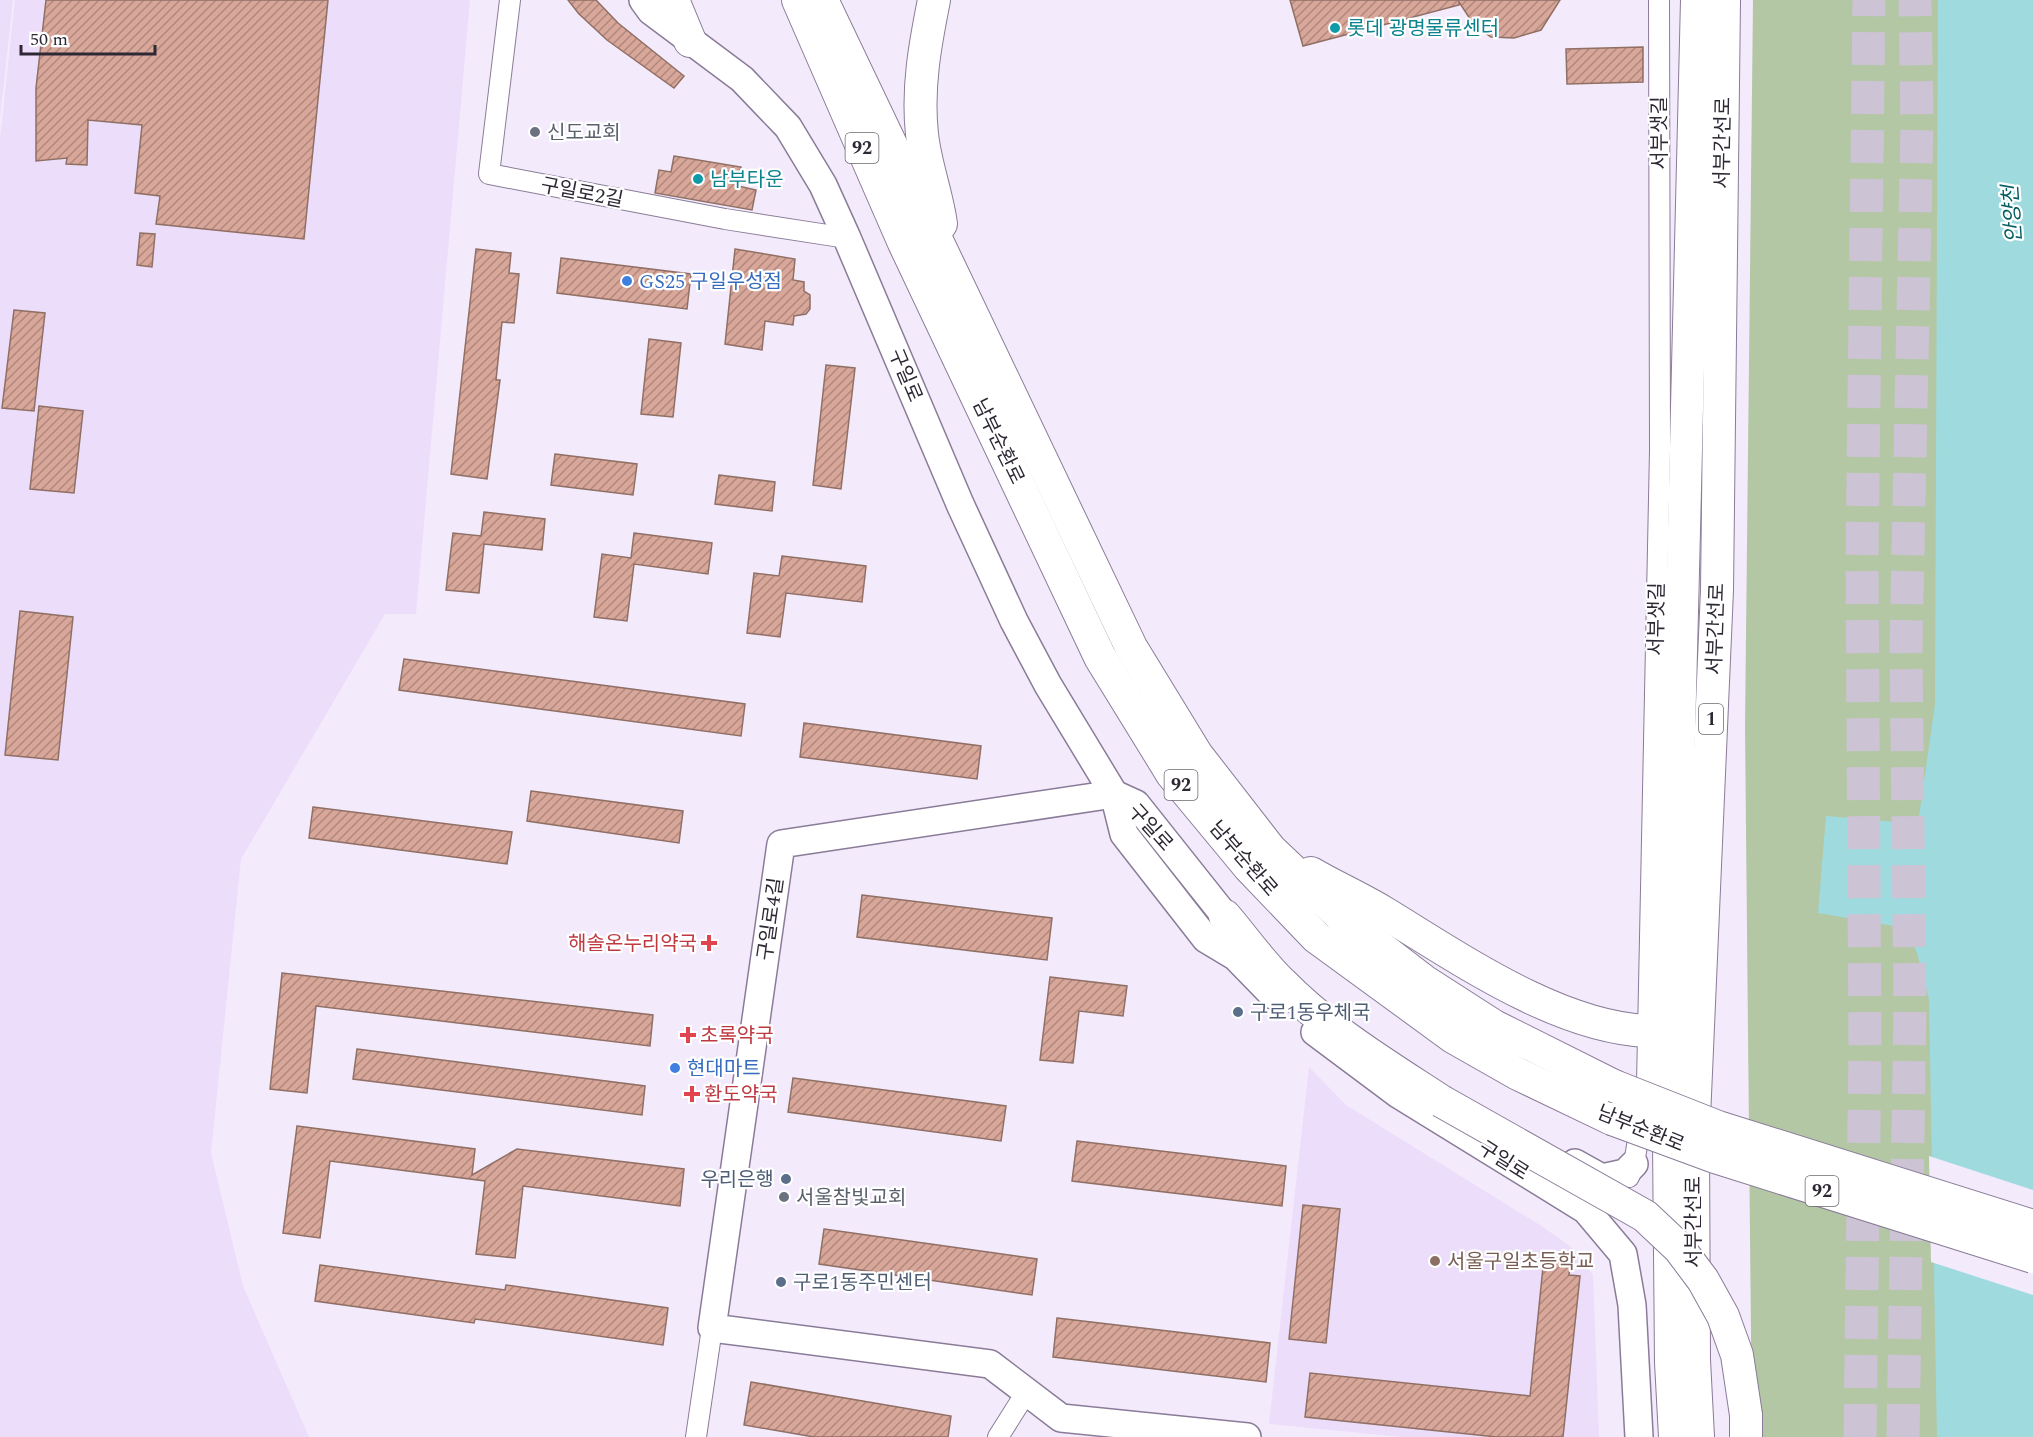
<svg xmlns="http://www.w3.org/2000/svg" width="2033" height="1437" font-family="Spectral,'Noto Sans KR',serif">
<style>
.built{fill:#ecddfb}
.green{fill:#b3c7a5}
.water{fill:#9fdbde}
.pier{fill:#f3eafc}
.building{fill:url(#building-hatch);stroke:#906f65;stroke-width:1.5}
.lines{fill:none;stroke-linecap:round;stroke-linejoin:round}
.highway-tunnel{stroke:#ccc3d4;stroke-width:33;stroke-dasharray:33 16;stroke-linecap:butt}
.street-casing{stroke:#8a7c98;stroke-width:22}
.secondary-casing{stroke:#8a7c98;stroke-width:30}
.primary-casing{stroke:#8a7c98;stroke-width:34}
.street{stroke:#fff;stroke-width:20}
.secondary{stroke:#fff;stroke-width:27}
.primary{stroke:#fff;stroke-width:32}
.primary-bridge-casing{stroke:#8a7c98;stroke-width:34;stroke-linecap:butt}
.primary-bridge{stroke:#fff;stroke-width:32}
.culture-dot{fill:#0f9aa8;stroke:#fff;stroke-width:2}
.worship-dot{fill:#6b7280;stroke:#fff;stroke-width:2}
.shop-dot{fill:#3f7fe0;stroke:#fff;stroke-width:2}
.health-dot{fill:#e0444e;stroke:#fff;stroke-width:2}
.service-dot{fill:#5c6f8a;stroke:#fff;stroke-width:2}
.education-dot{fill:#8d6e63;stroke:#fff;stroke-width:2}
.labels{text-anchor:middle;stroke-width:4.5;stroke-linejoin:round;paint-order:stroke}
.shield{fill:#fff;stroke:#6d6871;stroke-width:1.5}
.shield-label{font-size:18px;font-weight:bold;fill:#2e2834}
.culture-label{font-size:20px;fill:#0d838f;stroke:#fff;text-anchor:start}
.worship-label{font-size:20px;fill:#5b616d;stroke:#fff;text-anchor:start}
.street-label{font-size:20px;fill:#2e2834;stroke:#fff}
.shop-label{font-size:20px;fill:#366cbe;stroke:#fff;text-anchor:start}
.health-label{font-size:20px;fill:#be3a42;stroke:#fff;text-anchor:start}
.service-label{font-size:20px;fill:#4e5e75;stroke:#fff;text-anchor:start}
.education-label{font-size:20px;fill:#785e54;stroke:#fff;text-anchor:start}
.water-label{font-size:21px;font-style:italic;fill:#065e62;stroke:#fff}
</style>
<defs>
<pattern id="building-hatch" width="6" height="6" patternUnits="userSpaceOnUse" patternTransform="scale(1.5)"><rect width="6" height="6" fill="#d8a799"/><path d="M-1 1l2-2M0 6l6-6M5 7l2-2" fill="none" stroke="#b0887e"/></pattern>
</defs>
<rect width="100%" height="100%" fill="#f3eafc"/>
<g class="built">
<polygon points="0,0 13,0 0,118"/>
<polygon points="15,0 470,0 416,614 385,614 241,859 211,1153 243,1286 309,1437 0,1437 0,139"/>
<polygon points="1309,1067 1346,1105 1543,1227 1571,1247 1593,1275 1599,1437 1401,1437 1269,1424"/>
</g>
<polygon class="green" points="1753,0 2033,0 2033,1437 1752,1437 1745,727"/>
<polygon class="water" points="1938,0 2033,0 2033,1437 1937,1437 1929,999 1917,953 1906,928 1818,913 1826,816 1918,824 1935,704"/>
<polygon class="pier" points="1929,1156 2033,1190 2033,1295 1931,1262"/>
<g class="building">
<polygon points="46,0 328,0 304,239 156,224 160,196 135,193 142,125 88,120 87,165 66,164 67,158 36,161 36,88"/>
<polygon points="568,0 596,0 618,23 684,76 674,88 607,40 579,14"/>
<polygon points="1290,0 1560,0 1541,30 1514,38 1491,37 1474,25 1459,2 1459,5 1303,46"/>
<polygon points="1643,47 1643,82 1567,84 1566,49"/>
<polygon points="674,156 741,167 738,186 756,190 752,210 655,193 659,170 671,172"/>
<polygon points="140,233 155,234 152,267 137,265"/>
<polygon points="476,249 511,253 509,273 519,274 514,323 502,322 496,380 500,380 487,479 451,474"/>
<polygon points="735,249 795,259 793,280 804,282 804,291 810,295 810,309 806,314 794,316 793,325 765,321 762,350 725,344"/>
<polygon points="561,258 691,274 687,309 557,293"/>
<polygon points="14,310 45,313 34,411 2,408"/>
<polygon points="649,339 681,343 673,417 641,414"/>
<polygon points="826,365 855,368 841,489 813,485"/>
<polygon points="39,406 83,411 74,493 30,489"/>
<polygon points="555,454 637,464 633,495 551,485"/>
<polygon points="719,475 775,482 772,511 715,504"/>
<polygon points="484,512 545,519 542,550 484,544 479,593 446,590 453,533 481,536"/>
<polygon points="634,533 712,543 708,574 634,564 627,621 594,617 602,554 631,558"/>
<polygon points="782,556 866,566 862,602 786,593 780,637 747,633 754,573 779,576"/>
<polygon points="20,611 73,617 58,760 5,755"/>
<polygon points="404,659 745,704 741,736 399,690"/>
<polygon points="804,723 981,746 977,779 800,757"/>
<polygon points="531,791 683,811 679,843 527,821"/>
<polygon points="313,807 512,832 507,864 309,838"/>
<polygon points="862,895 1052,918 1047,960 857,937"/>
<polygon points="282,973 653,1015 650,1046 316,1006 307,1093 270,1089"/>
<polygon points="1050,977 1127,986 1123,1016 1079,1011 1073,1063 1040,1060"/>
<polygon points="357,1049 645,1086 642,1115 353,1079"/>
<polygon points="793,1078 1006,1106 1001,1141 788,1112"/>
<polygon points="297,1126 475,1149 472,1175 517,1149 684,1169 680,1206 523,1186 515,1258 476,1254 485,1181 330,1161 320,1238 283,1233"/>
<polygon points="1077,1141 1286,1166 1282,1206 1072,1181"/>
<polygon points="1303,1205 1340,1209 1326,1343 1289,1339"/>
<polygon points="824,1229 1037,1259 1032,1295 819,1264"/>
<polygon points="1544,1257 1571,1260 1569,1275 1580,1276 1563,1437 1497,1437 1305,1417 1310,1373 1530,1396"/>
<polygon points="320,1265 505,1290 506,1285 668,1308 663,1345 475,1319 474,1323 315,1301"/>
<polygon points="1057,1318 1270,1343 1266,1382 1053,1357"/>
<polygon points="751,1382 951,1416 948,1437 814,1437 744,1425"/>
</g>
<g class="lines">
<g class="highway-tunnel">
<polyline points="1860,1437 1865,1047 1862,558 1869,0"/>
<polyline points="1903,1437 1910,1008 1906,647 1917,122 1915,0"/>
</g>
<defs>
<g id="street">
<polyline points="510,0 489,174 725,219 847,238"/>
<polyline points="1629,1177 1634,1164 1647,1084 1660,450 1659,0"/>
<polyline points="696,1437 712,1328"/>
<polyline points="998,1437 1027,1391"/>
</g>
<g id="secondary">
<polyline points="643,0 651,11 742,79 788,127 823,185 847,238 960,504 1014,621 1048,685 1114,794 1124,834 1206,939 1236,957 1273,995"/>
<polyline points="1114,794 781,844 712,1328 990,1364 1061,1418 1247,1437"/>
<polyline points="1114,794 1136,804 1225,916 1231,936"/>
<polyline points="1315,1032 1398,1094 1586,1210 1623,1254 1632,1305 1639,1437"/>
<polyline points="1575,1163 1602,1178 1625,1173 1634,1164"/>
</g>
<g id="primary">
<polyline points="673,0 690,41"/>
<polyline points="798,0 904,243 1100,657 1172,774 1249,867 1316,937 1453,1037 1518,1074 1612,1119"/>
<polyline points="822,0 1131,647 1197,755 1270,849 1346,921 1424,981 1494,1026 1614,1086"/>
<path d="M934,0C925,45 917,88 922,134C925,164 937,194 941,224"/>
<path d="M1311,873C1335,887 1360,898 1383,912C1459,958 1557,1027 1647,1031"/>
<path d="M1225,916C1244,938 1261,963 1282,983C1328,1030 1386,1065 1441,1101"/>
<polyline points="1746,1415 1746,1437"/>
<polyline points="1675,1437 1671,1362 1669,1141 1697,0"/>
<polyline points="1698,1437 1694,1360 1693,1141 1717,590 1724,0"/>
</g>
</defs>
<use href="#street" class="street-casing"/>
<use href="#secondary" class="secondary-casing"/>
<use href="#primary" class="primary-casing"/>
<use href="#street" class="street"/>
<use href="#secondary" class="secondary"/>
<use href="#primary" class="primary"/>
<defs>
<g id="primary-bridge">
<polyline points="1614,1086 1718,1127 2033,1226"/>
<polyline points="1441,1101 1645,1216 1679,1248 1703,1280 1723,1316 1737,1355 1746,1415"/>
<polyline points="1612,1119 1715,1157 2033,1257"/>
</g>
</defs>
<use href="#primary-bridge" class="primary-bridge-casing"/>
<use href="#primary-bridge" class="primary-bridge"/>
</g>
<g class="culture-dot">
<circle cx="1335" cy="28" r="6"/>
<circle cx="698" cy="179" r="6"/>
</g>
<g class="worship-dot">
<circle cx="535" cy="132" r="6"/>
<circle cx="784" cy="1197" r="6"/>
</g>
<g class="shop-dot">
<circle cx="627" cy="281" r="6"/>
<circle cx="675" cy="1068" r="6"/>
</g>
<g class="health-dot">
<path d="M706 934h6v6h6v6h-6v6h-6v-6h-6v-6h6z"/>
<path d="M685 1026h6v6h6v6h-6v6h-6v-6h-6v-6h6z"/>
<path d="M689 1085h6v6h6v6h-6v6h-6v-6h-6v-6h6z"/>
</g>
<g class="service-dot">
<circle cx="1238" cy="1012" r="6"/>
<circle cx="786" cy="1179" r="6"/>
<circle cx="781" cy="1282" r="6"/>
</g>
<circle class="education-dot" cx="1435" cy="1261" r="6"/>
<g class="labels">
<g class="shield">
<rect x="845.5" y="133" width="33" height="30" rx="4.5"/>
<rect x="1699" y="704" width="24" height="30" rx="4.5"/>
<rect x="1164.5" y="770" width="33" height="30" rx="4.5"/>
<rect x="1805.5" y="1176" width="33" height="30" rx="4.5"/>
</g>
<g class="shield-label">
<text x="862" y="154">92</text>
<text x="1711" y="725">1</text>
<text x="1181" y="791">92</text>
<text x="1822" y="1197">92</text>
</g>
<g class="culture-label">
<text x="1347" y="35">롯데 광명물류센터</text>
<text x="710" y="186">남부타운</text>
</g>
<g class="worship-label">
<text x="547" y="139">신도교회</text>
<text x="796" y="1204">서울참빛교회</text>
</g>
<g class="street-label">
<text transform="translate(1659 133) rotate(-90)" y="7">서부샛길</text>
<text transform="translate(1722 143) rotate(-89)" y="7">서부간선로</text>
<text transform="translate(582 192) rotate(11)" y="7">구일로2길</text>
<text transform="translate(906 375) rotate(67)" y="7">구일로</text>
<text transform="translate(999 441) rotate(64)" y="7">남부순환로</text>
<text transform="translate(1656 619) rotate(-89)" y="7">서부샛길</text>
<text transform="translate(1715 629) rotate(-88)" y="7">서부간선로</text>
<text transform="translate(1151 827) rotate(48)" y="7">구일로</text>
<text transform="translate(1244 858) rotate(49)" y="7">남부순환로</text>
<text transform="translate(770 919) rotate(-82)" y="7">구일로4길</text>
<text transform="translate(1641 1128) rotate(22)" y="7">남부순환로</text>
<text transform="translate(1504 1160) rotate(32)" y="7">구일로</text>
<text transform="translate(1693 1222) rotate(-90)" y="7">서부간선로</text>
</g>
<g class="shop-label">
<text x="639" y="288">GS25 구일우성점</text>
<text x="687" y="1075">현대마트</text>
</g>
<g class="health-label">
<text x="697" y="950" text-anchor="end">해솔온누리약국</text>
<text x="700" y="1042">초록약국</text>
<text x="704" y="1101">환도약국</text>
</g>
<g class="service-label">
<text x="1250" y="1019">구로1동우체국</text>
<text x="774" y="1186" text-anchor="end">우리은행</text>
<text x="793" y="1289">구로1동주민센터</text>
</g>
<g class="education-label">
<text x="1447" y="1268">서울구일초등학교</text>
</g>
<g class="water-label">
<text transform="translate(2012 214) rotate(-94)" y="7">안양천</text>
</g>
</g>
<path d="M21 45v9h134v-9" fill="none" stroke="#2e2834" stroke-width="3"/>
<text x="30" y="45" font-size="18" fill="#2e2834" stroke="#ffffff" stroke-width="4.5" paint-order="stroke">50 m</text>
</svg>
